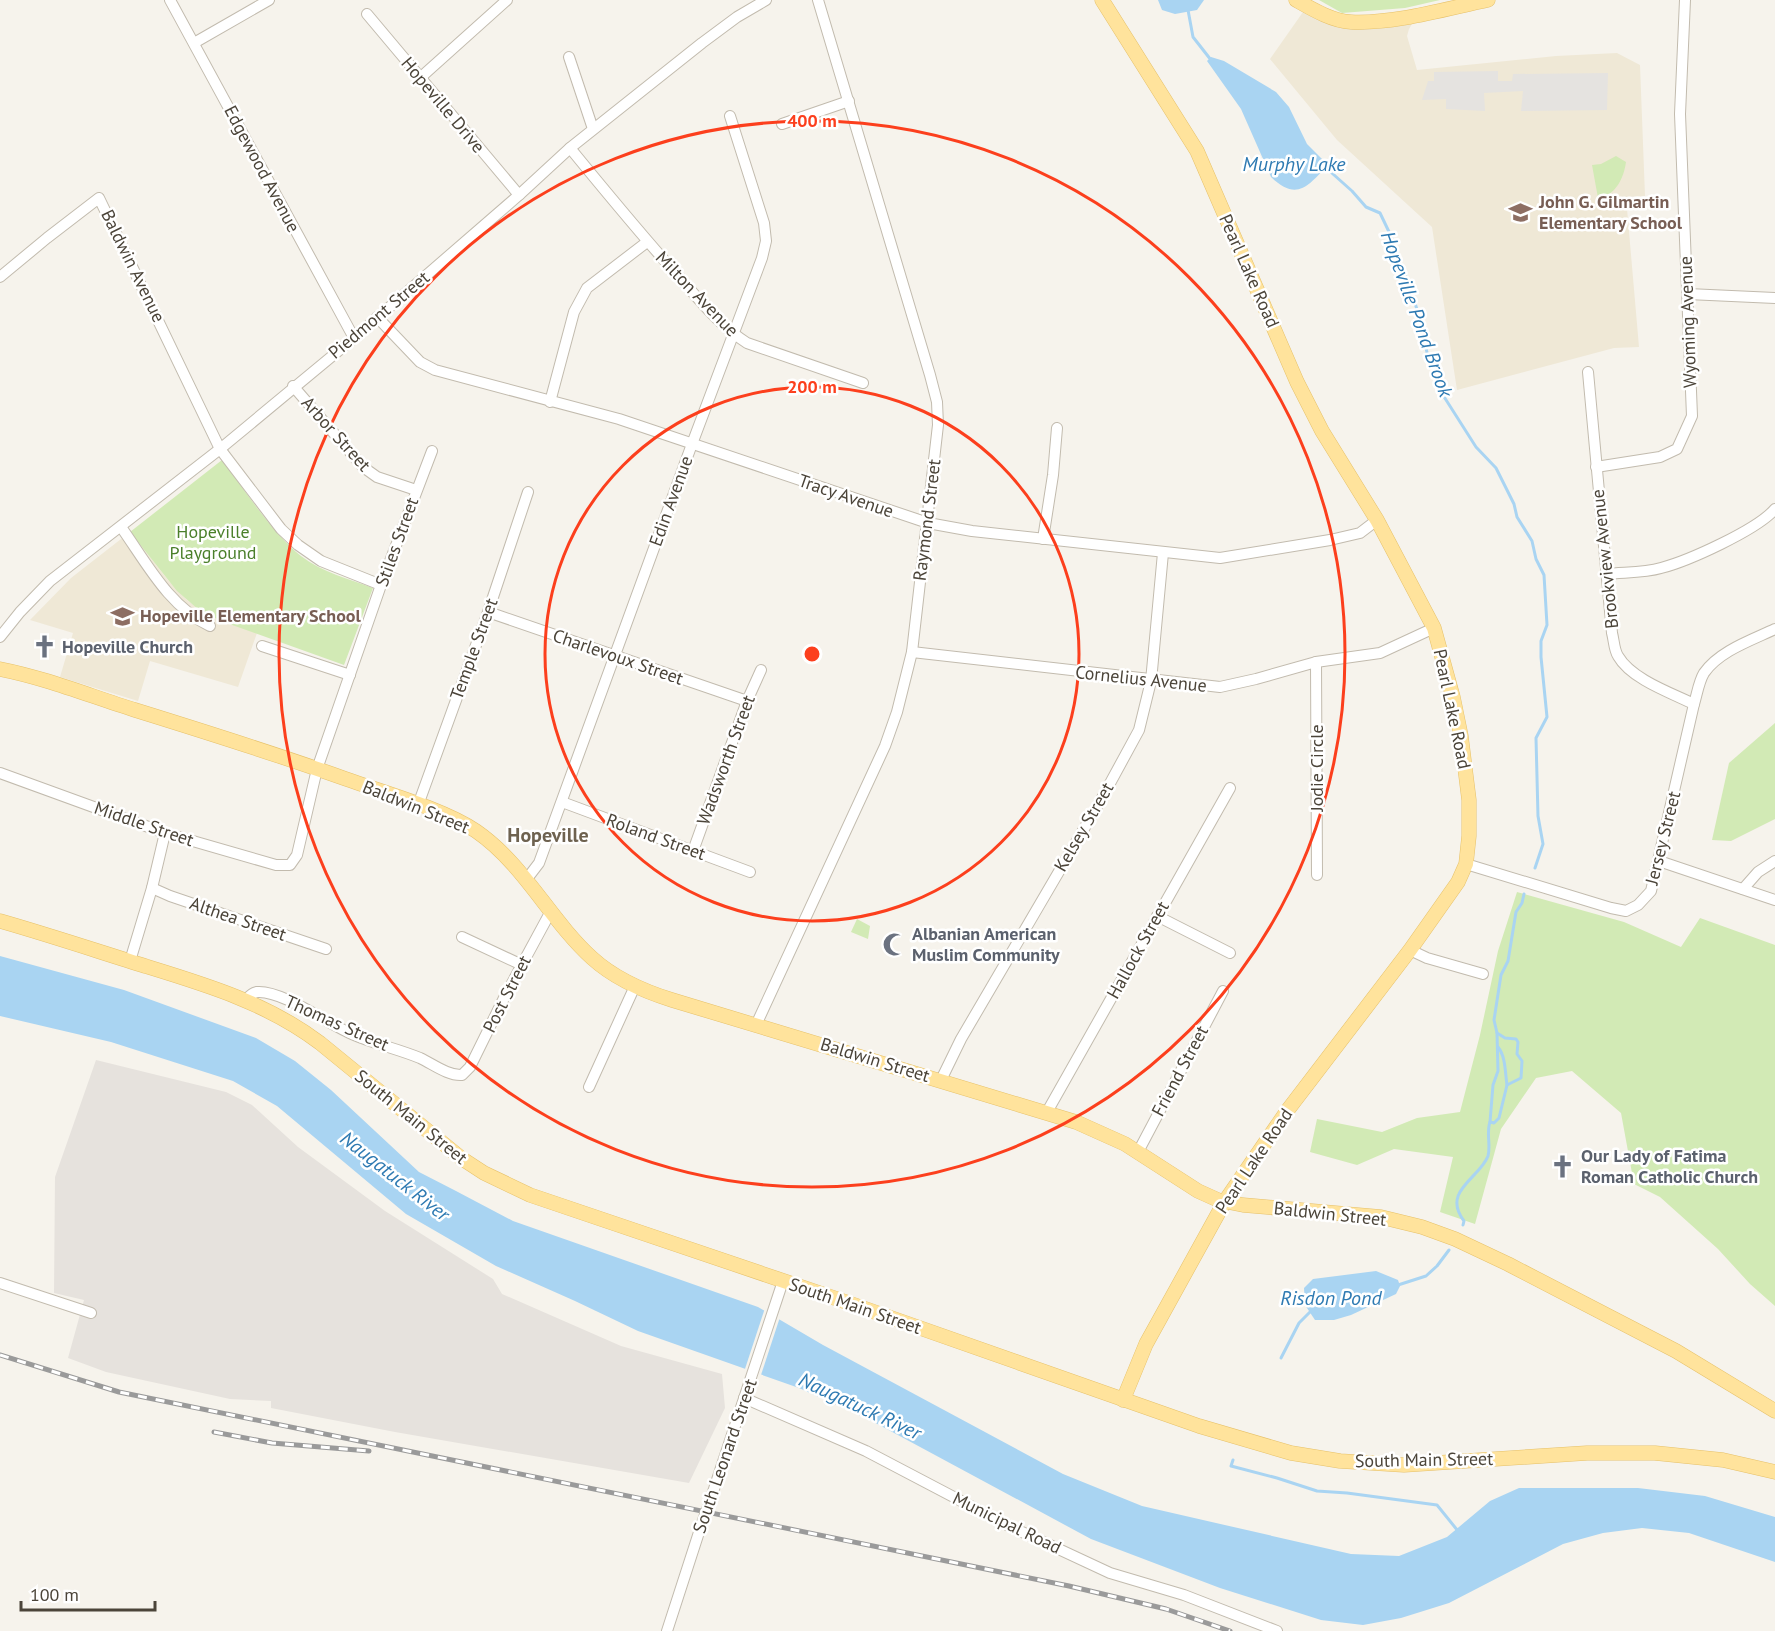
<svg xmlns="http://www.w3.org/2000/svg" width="1775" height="1631" font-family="'PT Sans',sans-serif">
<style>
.industrial{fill:#e6e2dd}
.education{fill:#efe8d6}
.green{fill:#d2eab5}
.parking{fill:#e5e3e0}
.water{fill:#a9d4f2}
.pier{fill:#f6f3ec}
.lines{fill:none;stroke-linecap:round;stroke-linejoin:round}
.stream{stroke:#a9d4f2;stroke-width:3}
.minor-casing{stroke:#c2bbae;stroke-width:12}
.major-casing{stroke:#e6c16a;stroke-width:15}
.minor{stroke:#fff;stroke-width:10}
.major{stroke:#ffe39c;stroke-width:14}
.rail-casing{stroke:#9a9a9a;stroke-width:5}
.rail{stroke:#fff;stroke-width:3;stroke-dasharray:9;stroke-linecap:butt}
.minor-bridge-casing{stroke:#c2bbae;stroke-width:12;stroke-linecap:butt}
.minor-bridge{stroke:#fff;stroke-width:10}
.ring{fill:none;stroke:#fc3f1d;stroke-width:3}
.labels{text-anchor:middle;stroke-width:5;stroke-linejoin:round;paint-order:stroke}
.street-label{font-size:18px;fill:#4b4439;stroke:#fff}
.education-label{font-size:18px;font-weight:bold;fill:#785e54;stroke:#fff;text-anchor:start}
.park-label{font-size:18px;fill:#4a7f2a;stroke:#fff}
.worship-label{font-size:18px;font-weight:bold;fill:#5b616d;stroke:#fff;text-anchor:start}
.water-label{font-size:20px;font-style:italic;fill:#2e7ab2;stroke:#fff}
.neighbourhood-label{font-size:20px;font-weight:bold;fill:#6e6250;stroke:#fff}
.centre{fill:#fc3f1d;stroke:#fff;stroke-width:3}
.ring-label{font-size:18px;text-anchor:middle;font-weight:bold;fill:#fc3f1d;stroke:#fff;stroke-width:5;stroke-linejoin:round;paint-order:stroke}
</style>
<rect width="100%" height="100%" fill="#f6f3ec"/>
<polygon class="industrial" points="96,1060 226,1092 252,1105 298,1147 385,1211 493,1279 502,1294 621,1346 722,1374 725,1408 689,1483 395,1432 271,1408 271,1401 230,1399 106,1372 68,1358 84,1300 54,1293 55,1177"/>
<g class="education">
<polygon points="1303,12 1327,23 1354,28 1377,29 1412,24 1409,29 1407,36 1417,70 1556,56 1617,53 1640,65 1645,196 1626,197 1639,347 1614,348 1457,390 1432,227 1337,140 1270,59"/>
<polygon points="130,532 168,580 188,601 212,617 257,633 238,687 150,661 138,701 60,677 73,633 30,620 71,578"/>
</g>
<g class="green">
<polygon points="1319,0 1440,0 1405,8 1342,13"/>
<path d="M1616,156L1626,162C1624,177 1616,196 1598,198L1592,165L1601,164Z"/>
<path d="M222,460C245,490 272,533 301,556C321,572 350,579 373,588L344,665L221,621L199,610L177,591L130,532Z"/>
<polygon points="1775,723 1775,819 1731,841 1712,840 1729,763"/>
<polygon points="1517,892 1624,922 1681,947 1700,918 1775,945 1775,1306 1750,1284 1718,1249 1660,1197 1634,1184 1621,1113 1572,1071 1536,1078 1501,1129 1475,1224 1440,1212 1453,1157 1394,1149 1357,1165 1310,1152 1317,1119 1382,1132 1417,1118 1460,1112 1480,1035 1498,951"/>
<polygon points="857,919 870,926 868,939 851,932"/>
</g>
<polygon class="parking" points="1498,71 1498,81 1512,81 1513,74 1608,73 1607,110 1521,111 1523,91 1484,93 1485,111 1446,109 1446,99 1422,100 1428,81 1434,81 1434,72"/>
<g class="water">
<polygon points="1158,0 1204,0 1197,10 1175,14 1162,10"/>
<path d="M1211,57L1224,61L1276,92L1289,107L1307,144L1328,165C1308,186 1297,202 1271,177L1241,109L1207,61Z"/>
<polygon points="0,956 124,990 256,1038 295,1061 331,1090 419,1172 456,1191 513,1221 758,1307 823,1345 1063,1474 1142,1506 1351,1554 1399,1556 1447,1537 1490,1501 1519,1488 1638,1488 1705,1496 1775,1517 1775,1562 1689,1533 1642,1528 1603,1533 1563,1544 1449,1603 1401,1618 1363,1625 1321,1620 1220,1588 1091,1539 870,1420 799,1388 638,1331 575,1301 496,1266 406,1214 277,1106 233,1081 111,1042 0,1016"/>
<polygon points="1376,1271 1398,1280 1400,1286 1396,1294 1351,1315 1334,1320 1315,1320 1305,1305 1304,1288 1313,1279"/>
</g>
<polygon class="pier" points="765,1308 780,1317 760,1378 744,1372"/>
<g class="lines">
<g class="stream">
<polyline points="1188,10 1193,37 1211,60"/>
<polyline points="1324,166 1352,191 1366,207 1380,213 1391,236 1418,312 1428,357 1440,382 1441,392 1476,447 1496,468 1514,504 1517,517 1532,541 1536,559 1544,575 1547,625 1541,641 1541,657 1547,717 1536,738 1538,816 1543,844 1535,868"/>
<path d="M1498,1047C1506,1057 1505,1073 1507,1085"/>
<polyline points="1490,1122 1493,1085 1498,1071 1497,1033"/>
<path d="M1463,1225L1464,1221C1441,1191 1480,1178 1488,1156C1491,1145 1486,1133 1490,1122L1494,1123L1499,1118L1507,1085L1521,1078L1522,1061L1517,1054L1518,1042L1516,1039L1505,1038L1497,1033L1494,1020L1501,975L1508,961L1516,912L1522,903L1524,894"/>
<polyline points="1398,1285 1426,1276 1437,1266 1449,1250"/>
<polyline points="1281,1358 1299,1323 1312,1310"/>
<polyline points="1233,1460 1231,1466 1277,1478 1317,1491 1347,1493 1437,1505 1458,1531"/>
</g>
<defs>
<g id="minor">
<polyline points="170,0 354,338"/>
<polyline points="367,14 519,195"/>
<polyline points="194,43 269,0"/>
<polyline points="569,57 593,129"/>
<polyline points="420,78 507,0"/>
<polyline points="782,124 849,101"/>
<path d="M570,148C606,192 642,236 681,279C701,302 720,326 747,343L863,383"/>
<polyline points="0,277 47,238 99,198 220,449 281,529 298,545 321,561 381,585"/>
<polyline points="1688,294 1775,298"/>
<polyline points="377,317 420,362 435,370 619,419 928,523 972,531 1220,558 1330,540 1360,533 1377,520"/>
<path d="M1588,372L1612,633C1614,640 1614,650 1618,656C1631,679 1671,693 1694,704"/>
<polyline points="293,386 363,467 377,477 416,490"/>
<polyline points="550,402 574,312 587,288 647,242"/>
<polyline points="1596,467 1660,457 1677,449 1692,416 1680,114 1685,0"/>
<path d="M121,527C146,562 169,607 210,626"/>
<polyline points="1043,539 1053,475 1057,428"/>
<path d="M1606,574C1624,572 1644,573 1661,568C1688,561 1757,530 1775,509"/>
<polyline points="488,612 747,701"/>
<polyline points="0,637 20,612 50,581 220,449 354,338 519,195 570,148 702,43 737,17 766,0"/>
<polyline points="262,646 350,675"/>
<polyline points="912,652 1220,687 1256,679 1316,662 1380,653 1434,628"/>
<polyline points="1316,662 1317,875"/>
<polyline points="0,773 165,833 276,865 290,865 297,855 317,769 381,585 432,451"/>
<polyline points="562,802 750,872"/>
<polyline points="418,805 488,612 528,492"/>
<polyline points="693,851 747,701 761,670"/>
<polyline points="1659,861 1775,900"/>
<path d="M1466,864L1611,908L1626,911L1638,905L1651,891L1694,704C1697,694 1699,681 1704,673C1719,651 1752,640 1775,629"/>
<polyline points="526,880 539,863 692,444 762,258 766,241 764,223 730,116"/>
<polyline points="152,888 170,896 326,949"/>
<polyline points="1743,889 1758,872 1775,861"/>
<polyline points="1157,916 1230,953"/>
<polyline points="462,937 522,965"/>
<polyline points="1410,950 1427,958 1483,974"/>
<polyline points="130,961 152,888 165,833"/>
<path d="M246,1000C249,996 252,993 257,992C283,990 329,1025 354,1035C375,1044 398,1049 420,1058C433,1064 448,1076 462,1075L470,1067L505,996L551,911"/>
<polyline points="756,1025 885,746 897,712 912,652 938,425 937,402 930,375 818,0"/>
<polyline points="941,1080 961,1039 1102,798 1139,730 1151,681 1163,553"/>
<polyline points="589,1087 635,986"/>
<polyline points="1047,1112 1230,788"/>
<polyline points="1138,1152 1223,991"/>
<polyline points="0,1283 91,1313"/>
<polyline points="744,1398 866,1451 1007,1525 1110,1573 1184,1595 1277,1631"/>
<polyline points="709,1504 783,1281"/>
<polyline points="667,1631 702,1523"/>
</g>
<g id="major">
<polyline points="1102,0 1197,151 1297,382 1322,431 1377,520 1434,628 1453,697 1461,736 1469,800 1469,836 1466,864 1458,882 1410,950 1287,1111 1225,1201 1146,1344 1123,1400"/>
<path d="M1296,0C1312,9 1332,21 1351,22C1395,24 1445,9 1488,0"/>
<path d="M0,669C46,678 90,696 135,710C206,732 276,754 346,779C385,793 443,809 476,831C524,864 550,920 592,958C615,979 643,991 672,1000L1076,1122L1125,1144L1198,1191L1218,1200L1243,1205L1381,1217L1422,1227L1455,1239L1508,1264L1676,1351L1775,1411"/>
<path d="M0,921C49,935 97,951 145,966C207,985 267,1003 320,1043L461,1158L484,1173L530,1195L846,1302L1199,1426L1291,1453L1340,1461L1404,1465L1587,1453H1655L1723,1460L1775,1472"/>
</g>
</defs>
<use href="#minor" class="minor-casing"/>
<use href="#major" class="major-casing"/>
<use href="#minor" class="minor"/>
<use href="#major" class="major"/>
<defs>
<g id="rail">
<polyline points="0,1355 119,1392 1069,1586 1166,1609 1230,1631"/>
<polyline points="214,1432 272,1443 369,1451"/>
</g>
</defs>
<use href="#rail" class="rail-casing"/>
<use href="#rail" class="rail"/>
<defs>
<polyline id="minor-bridge" points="702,1523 709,1504"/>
</defs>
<use href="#minor-bridge" class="minor-bridge-casing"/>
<use href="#minor-bridge" class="minor-bridge"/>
</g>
<g class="ring">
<circle cx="812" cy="654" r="267"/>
<circle cx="812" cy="654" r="533"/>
</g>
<defs>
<symbol id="school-bare" viewBox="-9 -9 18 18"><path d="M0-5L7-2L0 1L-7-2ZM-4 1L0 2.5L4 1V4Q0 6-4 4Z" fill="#8d6e63" stroke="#fff" stroke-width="2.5" paint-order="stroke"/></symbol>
<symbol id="church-bare" viewBox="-9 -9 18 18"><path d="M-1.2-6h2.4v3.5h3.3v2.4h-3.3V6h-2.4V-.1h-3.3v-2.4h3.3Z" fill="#6b7280" stroke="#fff" stroke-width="2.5" paint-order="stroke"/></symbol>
<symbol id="mosque-bare" viewBox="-9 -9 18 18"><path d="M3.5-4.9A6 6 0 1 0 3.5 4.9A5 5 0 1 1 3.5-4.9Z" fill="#6b7280" stroke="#fff" stroke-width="2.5" paint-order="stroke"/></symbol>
</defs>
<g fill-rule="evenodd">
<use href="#school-bare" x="1504" y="196" width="33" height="33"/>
<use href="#school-bare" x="106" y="600" width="33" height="33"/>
<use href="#church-bare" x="28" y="630" width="33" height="33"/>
<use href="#mosque-bare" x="878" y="928" width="33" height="33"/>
<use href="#church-bare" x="1546" y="1150" width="33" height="33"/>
</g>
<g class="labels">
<g class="street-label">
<text transform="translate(443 105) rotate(50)" y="6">Hopeville Drive</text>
<text transform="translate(262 169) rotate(62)" y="6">Edgewood Avenue</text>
<text transform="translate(133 266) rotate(64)" y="6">Baldwin Avenue</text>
<text transform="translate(1249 271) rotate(66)" y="6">Pearl Lake Road</text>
<text transform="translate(697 294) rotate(46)" y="6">Milton Avenue</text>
<text transform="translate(379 315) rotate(-40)" y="6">Piedmont Street</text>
<text transform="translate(1688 322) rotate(-92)" y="6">Wyoming Avenue</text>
<text transform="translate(336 434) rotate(48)" y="6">Arbor Street</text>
<text transform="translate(846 496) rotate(19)" y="6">Tracy Avenue</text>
<text transform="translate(671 501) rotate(-70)" y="6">Edin Avenue</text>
<text transform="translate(927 520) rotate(-83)" y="6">Raymond Street</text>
<text transform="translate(397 542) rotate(-70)" y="6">Stiles Street</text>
<text transform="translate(1605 559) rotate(-96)" y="6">Brookview Avenue</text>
<text transform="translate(474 649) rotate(-70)" y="6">Temple Street</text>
<text transform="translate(618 657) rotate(19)" y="6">Charlevoux Street</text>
<text transform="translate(1141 679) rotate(6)" y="6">Cornelius Avenue</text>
<text transform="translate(1452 709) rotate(78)" y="6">Pearl Lake Road</text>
<text transform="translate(726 760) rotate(-70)" y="6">Wadsworth Street</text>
<text transform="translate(1317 768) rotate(-90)" y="6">Jodie Circle</text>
<text transform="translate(416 807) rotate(22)" y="6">Baldwin Street</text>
<text transform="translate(144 824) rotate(19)" y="6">Middle Street</text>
<text transform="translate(1084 827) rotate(-60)" y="6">Kelsey Street</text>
<text transform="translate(656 837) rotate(20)" y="6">Roland Street</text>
<text transform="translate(1663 838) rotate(-76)" y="6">Jersey Street</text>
<text transform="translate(238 919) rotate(19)" y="6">Althea Street</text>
<text transform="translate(1138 950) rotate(-61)" y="6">Hallock Street</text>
<text transform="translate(507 994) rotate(-63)" y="6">Post Street</text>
<text transform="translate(337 1023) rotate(24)" y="6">Thomas Street</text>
<text transform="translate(875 1060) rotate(17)" y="6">Baldwin Street</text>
<text transform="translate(1180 1071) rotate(-62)" y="6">Friend Street</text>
<text transform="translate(411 1117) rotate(39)" y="6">South Main Street</text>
<text transform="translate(1254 1161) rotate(-56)" y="6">Pearl Lake Road</text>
<text transform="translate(1330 1214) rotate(6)" y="6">Baldwin Street</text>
<text transform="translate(855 1306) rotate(19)" y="6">South Main Street</text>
<text transform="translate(725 1456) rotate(-71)" y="6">South Leonard Street</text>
<text transform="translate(1424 1460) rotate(-1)" y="6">South Main Street</text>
<text transform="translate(1007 1523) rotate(26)" y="6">Municipal Road</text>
</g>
<g class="education-label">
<text x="1539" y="208">John G. Gilmartin<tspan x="1539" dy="21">Elementary School</tspan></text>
<text x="140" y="622">Hopeville Elementary School</text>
</g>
<g class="park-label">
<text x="213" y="538">Hopeville<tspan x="213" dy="21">Playground</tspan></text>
</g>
<g class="worship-label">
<text x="62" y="653">Hopeville Church</text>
<text x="912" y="940">Albanian American<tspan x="912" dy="21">Muslim Community</tspan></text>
<text x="1581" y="1162">Our Lady of Fatima<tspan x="1581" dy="21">Roman Catholic Church</tspan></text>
</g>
<g class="water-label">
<text x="1294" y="171">Murphy Lake</text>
<text transform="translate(1417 314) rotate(70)" y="7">Hopeville Pond Brook</text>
<text transform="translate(395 1176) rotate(38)" y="7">Naugatuck River</text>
<text x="1331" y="1305">Risdon Pond</text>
<text transform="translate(860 1406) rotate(25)" y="7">Naugatuck River</text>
</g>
<g class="neighbourhood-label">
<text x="548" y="842">Hopeville</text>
</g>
</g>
<circle cx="812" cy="654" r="9" class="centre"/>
<g class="ring-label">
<text x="812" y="127">400 m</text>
<text x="812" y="393">200 m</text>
</g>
<path d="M21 1601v9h134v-9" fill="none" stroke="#4b4439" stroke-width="3"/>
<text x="30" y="1601" font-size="18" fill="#4b4439" stroke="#ffffff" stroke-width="4.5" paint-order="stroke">100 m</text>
</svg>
